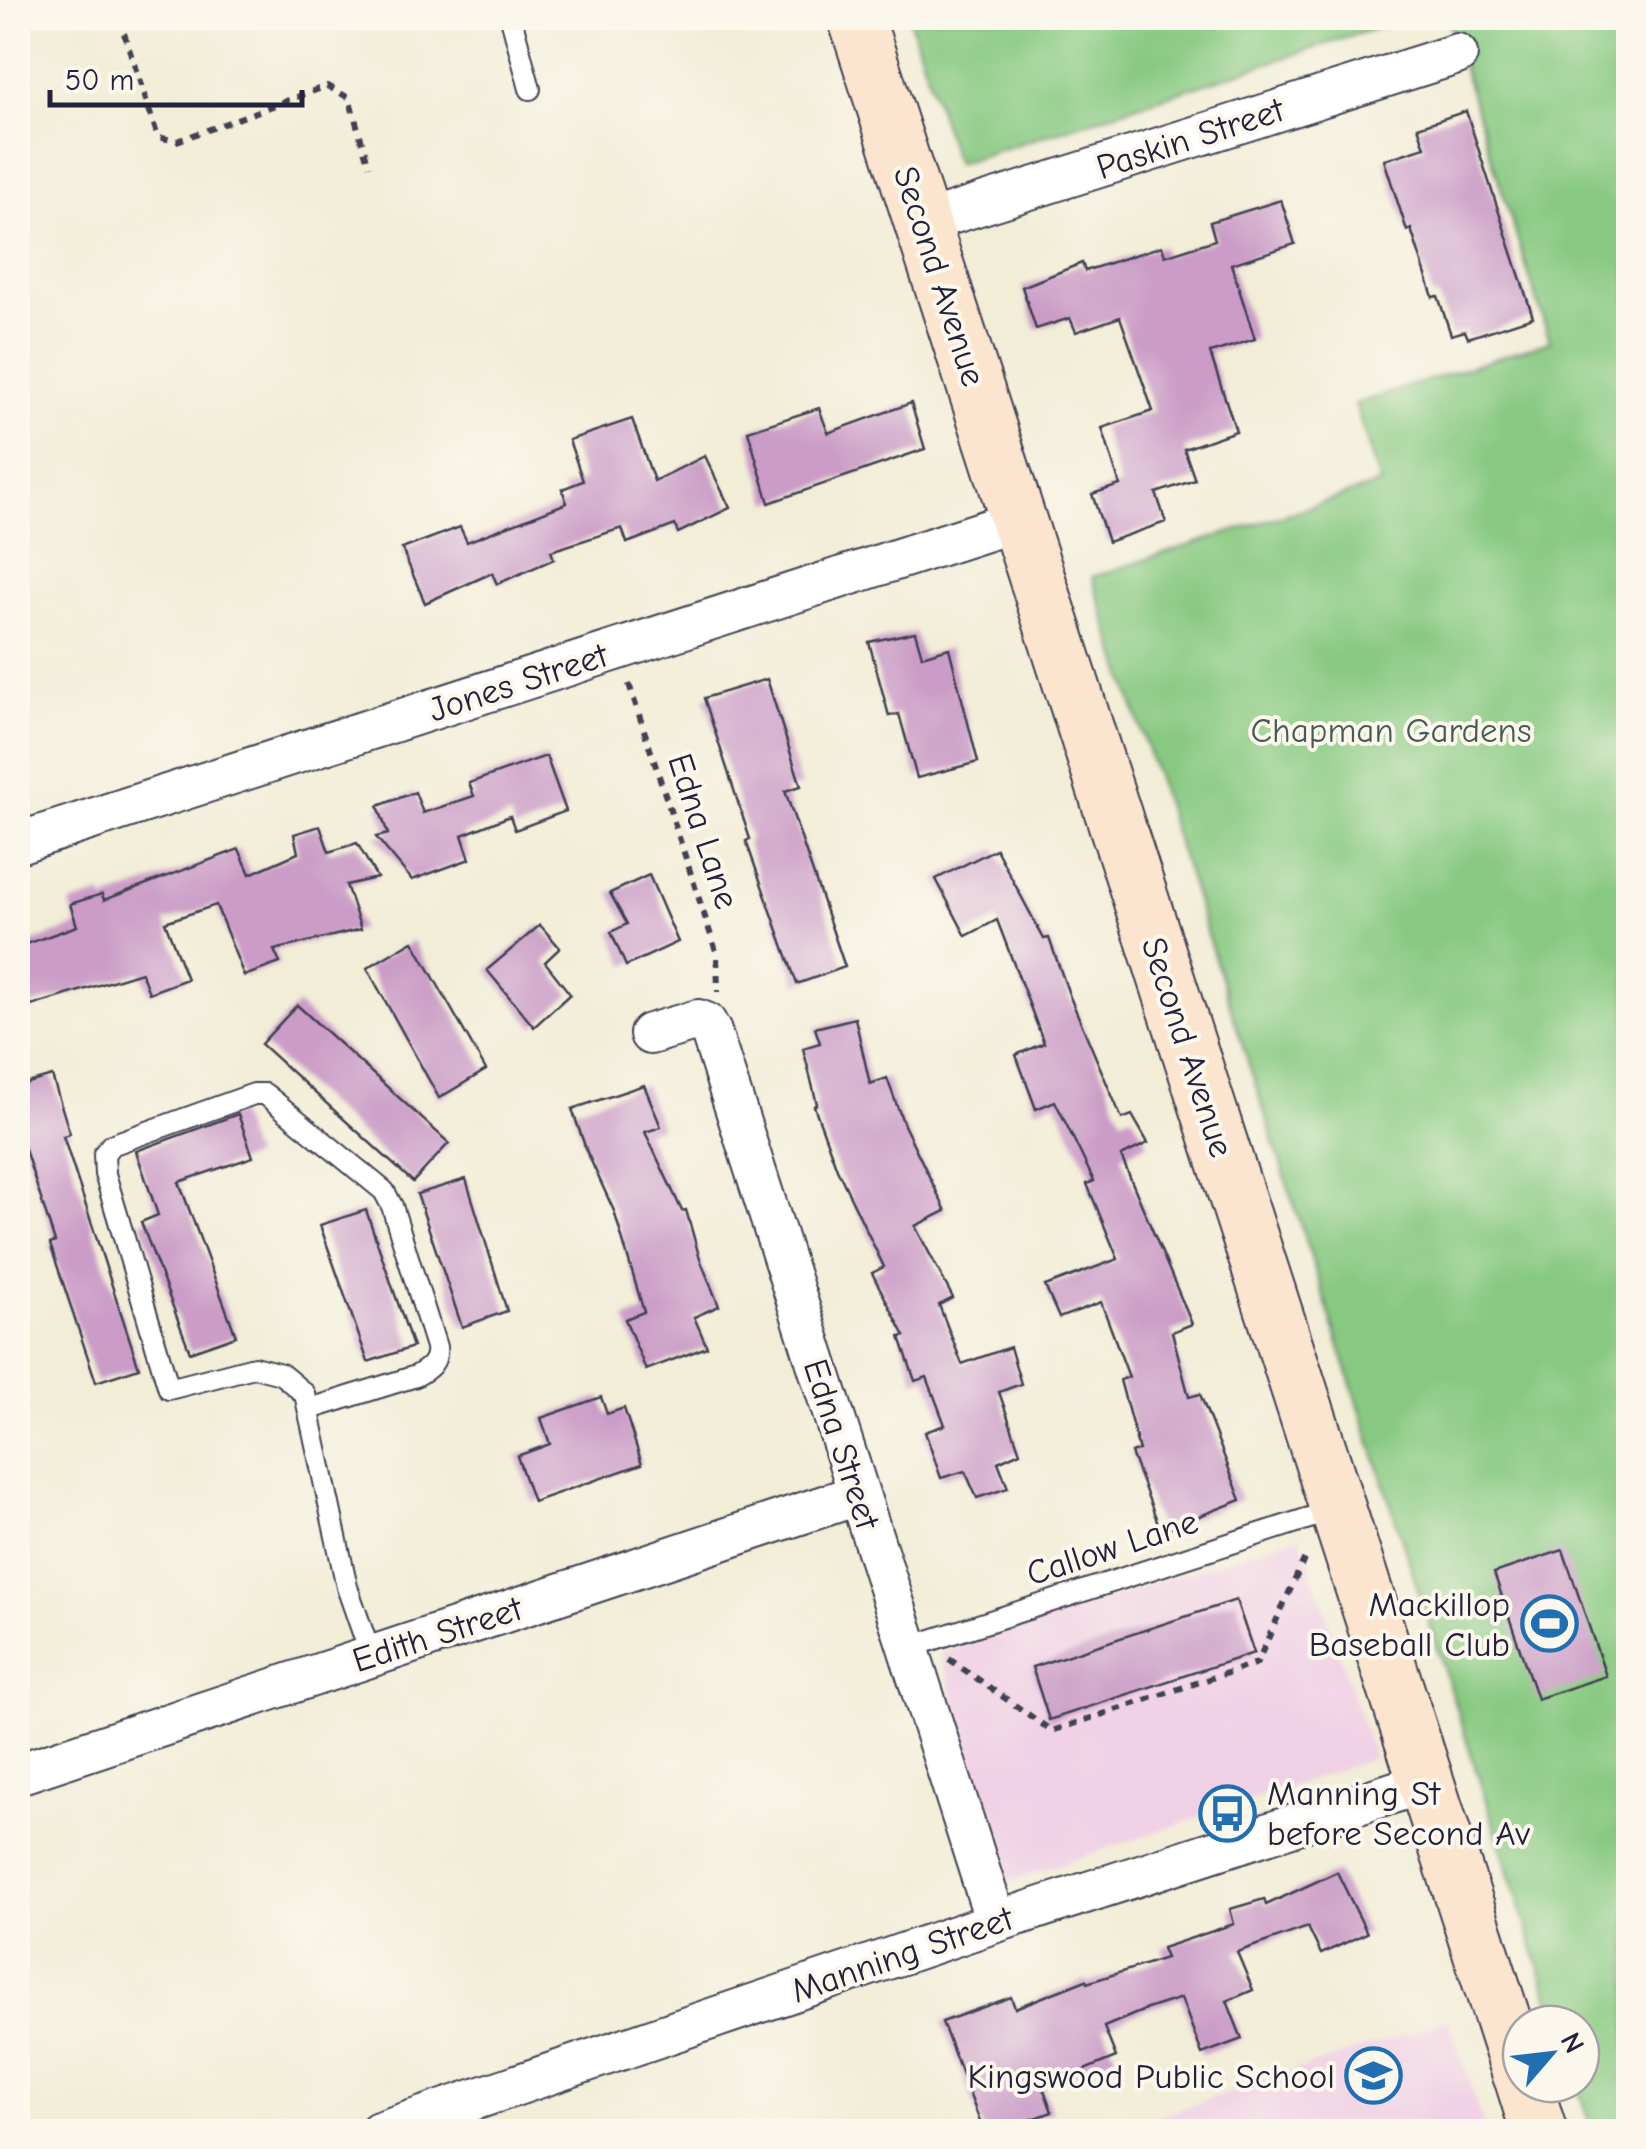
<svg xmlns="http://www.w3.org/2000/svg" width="1646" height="2149" font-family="'Comic Neue',sans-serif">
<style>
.built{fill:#f0d0e5}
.green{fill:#87c981;stroke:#54765e;stroke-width:2.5}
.building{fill:#ca9cc7}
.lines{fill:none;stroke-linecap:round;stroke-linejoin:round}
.lane-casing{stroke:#414052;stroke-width:24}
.street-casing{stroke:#414052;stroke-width:44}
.secondary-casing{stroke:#414052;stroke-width:59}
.path{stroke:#414052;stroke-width:6;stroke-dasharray:8 8;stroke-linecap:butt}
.lane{stroke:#fff;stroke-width:20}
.street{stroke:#fff;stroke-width:40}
.secondary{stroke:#fbe5cf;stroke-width:55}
.labels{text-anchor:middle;stroke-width:8;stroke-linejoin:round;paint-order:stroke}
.street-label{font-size:35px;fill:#22223b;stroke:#fbf7ec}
.park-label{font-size:35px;fill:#455c54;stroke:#fbf7ec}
.poi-label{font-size:35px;fill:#22223b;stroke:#fbf7ec;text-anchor:end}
</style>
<rect width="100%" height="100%" fill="#fbf7ec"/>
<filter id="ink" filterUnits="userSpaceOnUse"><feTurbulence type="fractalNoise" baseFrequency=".01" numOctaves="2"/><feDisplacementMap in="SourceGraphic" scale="20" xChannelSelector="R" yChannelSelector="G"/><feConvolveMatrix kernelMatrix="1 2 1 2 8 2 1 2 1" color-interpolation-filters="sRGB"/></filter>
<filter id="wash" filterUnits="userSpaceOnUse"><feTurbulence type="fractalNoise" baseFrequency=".0048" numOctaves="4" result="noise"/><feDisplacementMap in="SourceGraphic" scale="40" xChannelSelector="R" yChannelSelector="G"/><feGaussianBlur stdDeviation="2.25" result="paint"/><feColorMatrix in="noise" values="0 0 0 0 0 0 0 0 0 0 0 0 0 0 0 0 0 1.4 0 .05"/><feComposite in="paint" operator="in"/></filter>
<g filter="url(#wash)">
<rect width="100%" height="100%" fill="#f2edd7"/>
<g class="built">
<polygon points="1300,1536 1374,1758 1008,1882 940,1653"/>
<polygon points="1449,2020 1485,2131 1112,2131"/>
</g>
<g class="green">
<polygon points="909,18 1407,18 956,164"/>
<polygon points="1447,18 1628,18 1628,2131 1592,2131 1577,2084 1581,2084 1581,2024 1558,2024 1092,577 1380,484 1355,404 1550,341"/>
</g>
<g id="blocks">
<g class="building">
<polygon points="1466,111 1533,317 1468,338 1465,331 1451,335 1438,296 1433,297 1411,229 1407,231 1384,160 1425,147 1418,127"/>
<polygon points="1281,200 1295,244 1231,264 1255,339 1210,353 1236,431 1184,449 1195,480 1156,493 1166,522 1108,542 1092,494 1120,485 1102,428 1153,411 1120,317 1076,332 1070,318 1036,329 1022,287 1082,263 1085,271 1162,246 1165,256 1215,240 1210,222"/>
<polygon points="911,403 925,449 769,503 748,431 819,408 828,433"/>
<polygon points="632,419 654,481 705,456 730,508 678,533 675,525 627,543 622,528 551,551 554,559 497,584 492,573 425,603 402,549 460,527 467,542 567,503 562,489 583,481 569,440"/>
<polygon points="915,632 922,656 949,648 978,762 917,778 899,714 889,716 869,642"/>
<polygon points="767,679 801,786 785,791 845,967 797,984 746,841 750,839 704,698"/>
<polygon points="546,756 566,811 515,830 510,816 462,835 470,859 412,880 376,837 388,834 378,806 415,792 423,813 474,796 469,783"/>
<polygon points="320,826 329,852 357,843 377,878 346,885 361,929 274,950 280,963 244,976 216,905 165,922 187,979 149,993 141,972 18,1010 18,947 77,926 70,904 102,894 104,900 239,849 250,874 298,853 294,834"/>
<polygon points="996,849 1044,939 1049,938 1070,997 1122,1119 1132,1115 1148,1143 1121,1156 1192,1324 1172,1332 1189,1397 1200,1394 1241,1500 1161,1531 1131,1453 1139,1450 1120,1380 1129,1377 1101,1302 1059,1318 1045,1286 1118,1259 1087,1184 1094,1181 1055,1101 1036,1109 1016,1055 1044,1043 997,920 966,936 936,879"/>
<polygon points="649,875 678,942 626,966 611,932 627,924 610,893"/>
<polygon points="540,925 560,948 545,962 570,994 534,1027 487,970"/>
<polygon points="413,941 486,1070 439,1098 367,968"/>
<polygon points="297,1005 449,1143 413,1182 261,1044"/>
<polygon points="855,1018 870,1084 887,1078 904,1125 946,1211 915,1226 953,1298 939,1305 962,1364 1010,1347 1021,1384 999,1392 1020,1452 998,1462 1008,1488 977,1498 965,1471 941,1478 925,1432 945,1425 927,1377 915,1381 900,1337 905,1336 872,1273 884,1267 837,1169 814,1106 817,1104 803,1048 820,1043 815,1028"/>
<polygon points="52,1076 70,1134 63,1136 139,1368 96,1382 50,1244 55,1242 18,1128 18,1086"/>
<polygon points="644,1085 661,1127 645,1132 682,1211 686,1210 700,1259 719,1306 694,1317 707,1347 646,1370 625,1319 644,1312 614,1211 587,1152 572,1109"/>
<polygon points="238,1114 253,1157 179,1182 236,1336 190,1352 141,1222 158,1215 136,1151"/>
<polygon points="466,1179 507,1311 462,1327 417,1194"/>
<polygon points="366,1210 413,1347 368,1362 320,1225"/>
<polygon points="601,1397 607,1414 624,1408 642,1464 533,1502 517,1456 550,1444 541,1418"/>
<polygon points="1563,1550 1606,1676 1537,1699 1494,1573"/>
<polygon points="1236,1600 1254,1653 1049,1720 1032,1667"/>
<polygon points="1337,1872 1367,1933 1321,1954 1308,1927 1237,1952 1253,1990 1227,2001 1242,2039 1202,2054 1181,1998 1147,2009 1104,2027 1116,2057 1043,2087 1052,2112 997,2132 984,2132 942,2022 1011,1997 1015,2008 1086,1980 1087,1983 1166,1958 1162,1948 1234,1924 1230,1909 1264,1899 1266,1905"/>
</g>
</g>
</g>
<g filter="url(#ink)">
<use href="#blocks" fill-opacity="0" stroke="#414052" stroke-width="2.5"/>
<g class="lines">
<defs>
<g id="lane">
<polyline points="511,18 530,89"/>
<path d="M310,1409L416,1376C429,1369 438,1362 436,1347L392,1206L384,1191L265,1094H254L111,1145L104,1154L105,1174L169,1389L254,1367L281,1374L305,1394L347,1587L371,1656"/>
<polyline points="907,1648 1337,1509"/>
</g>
<g id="street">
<polyline points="922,223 1457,54"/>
<polyline points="18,843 1019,520"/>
<polyline points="650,1034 698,1020 706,1023 711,1032 996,1922"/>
<polyline points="18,1774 857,1495"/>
<polyline points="379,2132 996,1922 1426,1782"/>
</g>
<g id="secondary">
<polyline points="856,18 1521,2076"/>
<polyline points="1524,2084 1539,2132"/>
</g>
</defs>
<use href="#lane" class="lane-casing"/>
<use href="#street" class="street-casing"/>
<use href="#secondary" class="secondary-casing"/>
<g class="path">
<polyline points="119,18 158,137 177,141 327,86 349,98 369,166"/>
<polyline points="629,684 717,954 718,992"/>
<polyline points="949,1659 1052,1731 1257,1663 1307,1553"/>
</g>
<use href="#lane" class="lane"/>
<use href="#street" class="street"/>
<use href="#secondary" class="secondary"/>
</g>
</g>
<defs>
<symbol id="stadium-ring" viewBox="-11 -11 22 22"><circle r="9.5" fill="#fbf7ec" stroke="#1f6fb2" stroke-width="1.5"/><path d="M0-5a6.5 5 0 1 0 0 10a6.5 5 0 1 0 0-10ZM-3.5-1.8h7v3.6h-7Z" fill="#1f6fb2"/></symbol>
<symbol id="bus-ring" viewBox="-11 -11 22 22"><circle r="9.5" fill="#fbf7ec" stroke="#1f6fb2" stroke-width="1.5"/><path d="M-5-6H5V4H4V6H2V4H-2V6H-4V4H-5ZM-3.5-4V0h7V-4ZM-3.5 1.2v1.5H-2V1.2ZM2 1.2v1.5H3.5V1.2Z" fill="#1f6fb2"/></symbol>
<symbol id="school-ring" viewBox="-11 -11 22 22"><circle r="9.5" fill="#fbf7ec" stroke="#1f6fb2" stroke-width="1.5"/><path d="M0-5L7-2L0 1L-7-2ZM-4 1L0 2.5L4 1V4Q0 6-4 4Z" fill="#1f6fb2"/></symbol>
</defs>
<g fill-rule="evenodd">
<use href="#stadium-ring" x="1518" y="1592" width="63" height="63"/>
<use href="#bus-ring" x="1196" y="1782" width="63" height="63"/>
<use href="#school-ring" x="1342" y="2044" width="63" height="63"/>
</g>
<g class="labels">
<g class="street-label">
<text transform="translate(1190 138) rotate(-18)" y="12">Paskin Street</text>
<text transform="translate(940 276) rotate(72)" y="12">Second Avenue</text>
<text transform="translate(518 682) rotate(-18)" y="12">Jones Street</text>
<text transform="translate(704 831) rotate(72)" y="12">Edna Lane</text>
<text transform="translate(1188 1047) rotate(72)" y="12">Second Avenue</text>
<text transform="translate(842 1444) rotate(72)" y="12">Edna Street</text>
<text transform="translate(1112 1547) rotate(-18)" y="12">Callow Lane</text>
<text transform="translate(437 1634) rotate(-18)" y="12">Edith Street</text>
<text transform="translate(902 1954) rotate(-19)" y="12">Manning Street</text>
</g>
<g class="park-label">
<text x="1391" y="742">Chapman Gardens</text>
</g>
<g class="poi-label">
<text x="1510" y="1616">Mackillop<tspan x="1510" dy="40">Baseball Club</tspan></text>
<text x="1267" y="1805" text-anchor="start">Manning St<tspan x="1267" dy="40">before Second Av</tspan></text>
<text x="1335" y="2088">Kingswood Public School</text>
</g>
</g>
<rect width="1646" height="2149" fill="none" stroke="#fbf7ec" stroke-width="60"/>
<g transform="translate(1551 2054) rotate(62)"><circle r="48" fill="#fbf7ec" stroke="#a4a2a5" stroke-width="2.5"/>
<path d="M0-8L18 38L0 25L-18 38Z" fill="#1f6fb2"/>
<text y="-15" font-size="28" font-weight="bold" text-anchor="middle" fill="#22223b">N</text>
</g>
<path d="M50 90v15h252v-15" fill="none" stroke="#22223b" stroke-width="5"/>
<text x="65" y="90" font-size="30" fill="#22223b" stroke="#fbf7ec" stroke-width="8" paint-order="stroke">50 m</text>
</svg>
